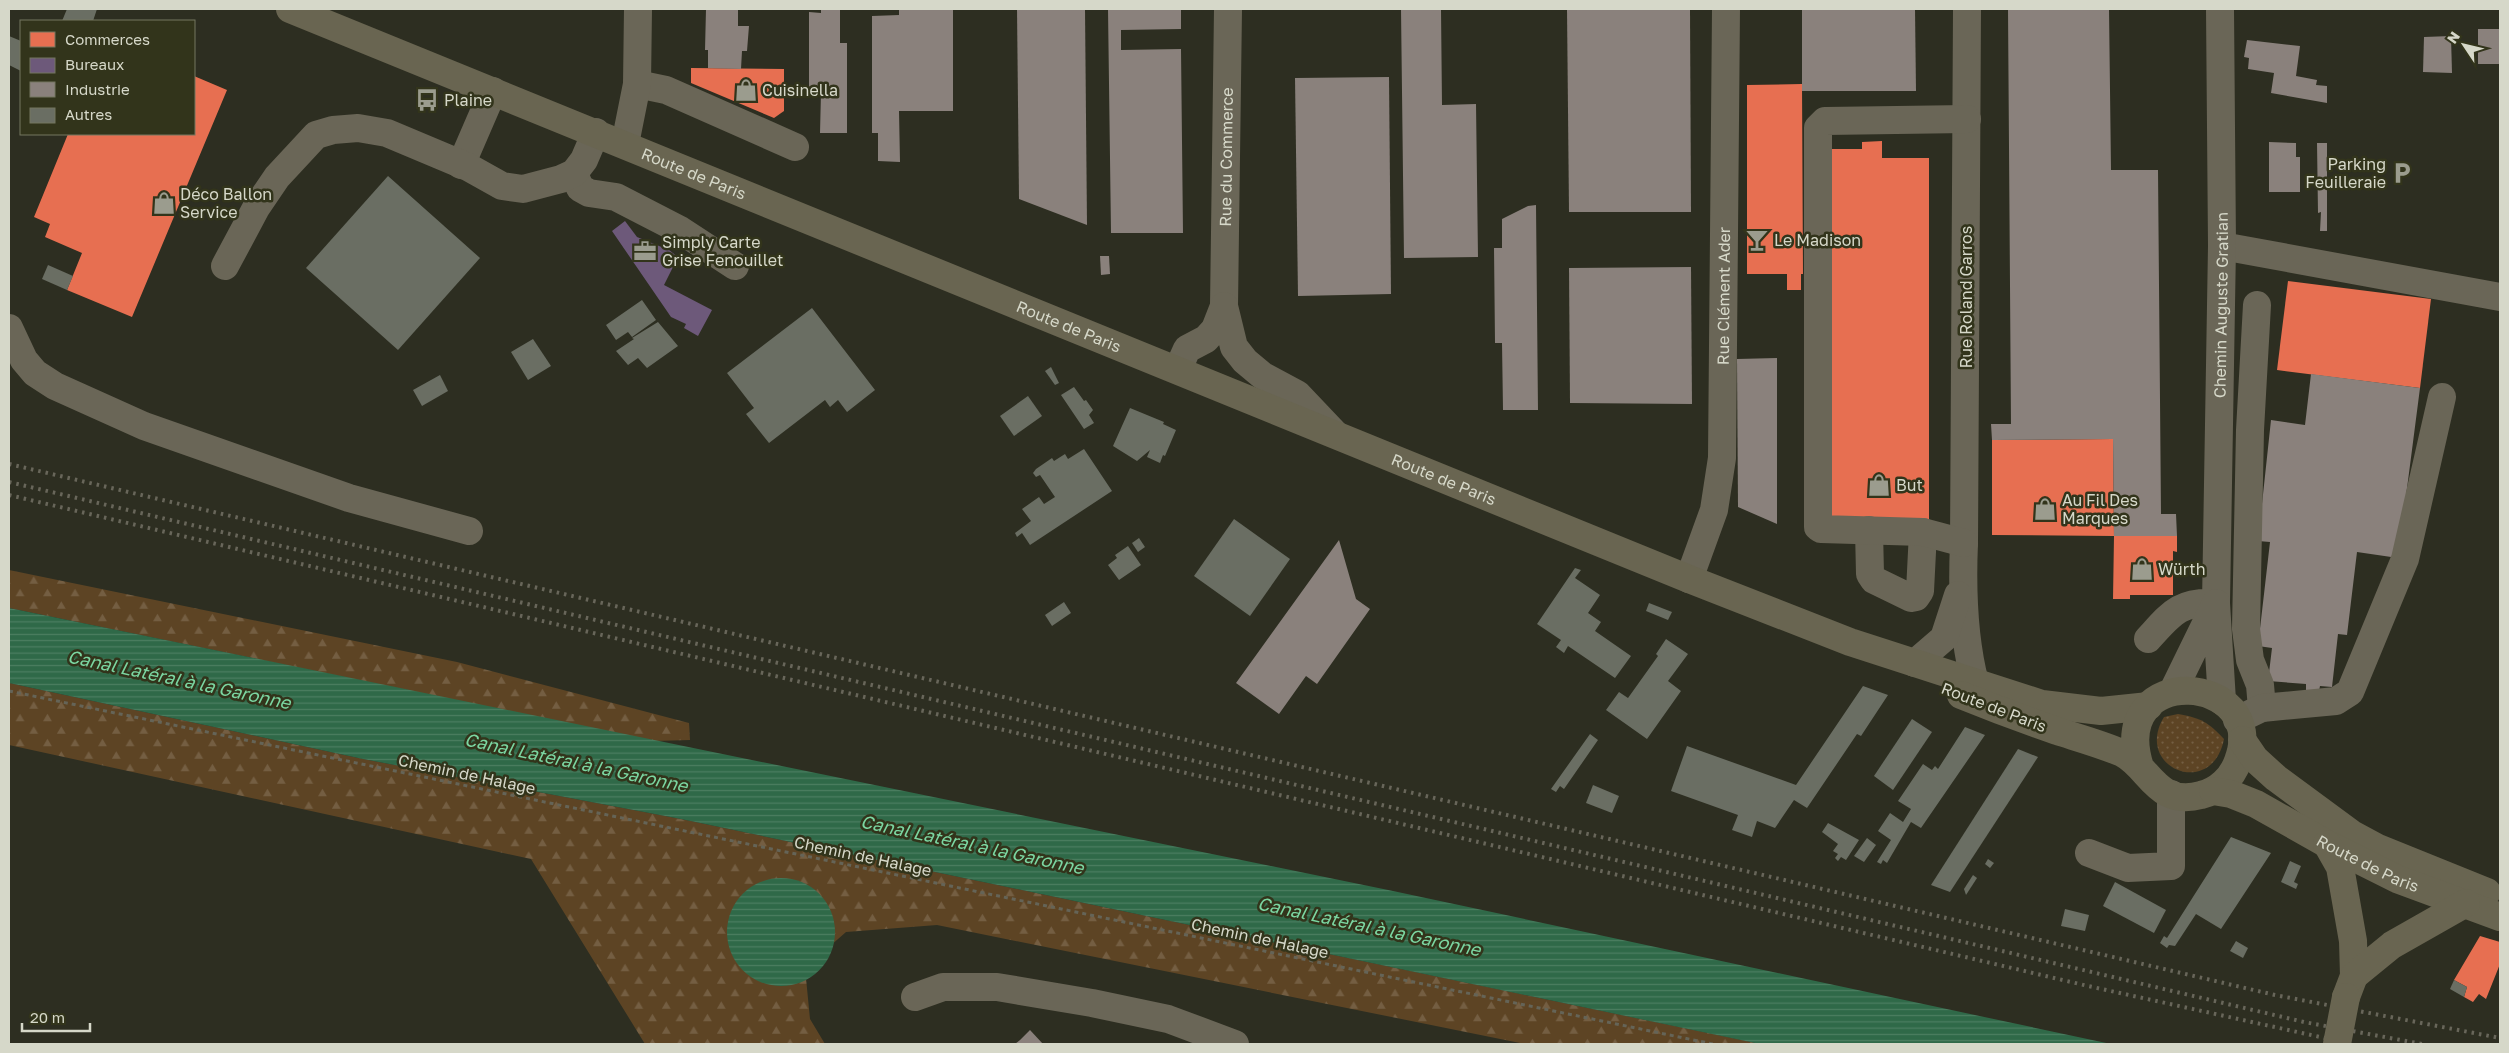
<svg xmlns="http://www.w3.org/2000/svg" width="2509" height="1053" font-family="'Golos Text',sans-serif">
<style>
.green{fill:url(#green-dots)}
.forest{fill:url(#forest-firs)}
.water{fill:url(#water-rules)}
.shops{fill:#e76f51}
.offices{fill:#6d597a}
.industry{fill:#8a817c}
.building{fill:#6a6e63}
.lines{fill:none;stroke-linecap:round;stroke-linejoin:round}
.path{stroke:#656457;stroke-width:3;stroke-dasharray:4 4;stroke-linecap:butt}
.minor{stroke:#6a6657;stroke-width:28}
.major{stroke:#696551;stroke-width:28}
.rail{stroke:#68665a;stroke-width:4;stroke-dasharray:2.5 5;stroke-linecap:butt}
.major-bridge{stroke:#696551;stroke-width:28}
.labels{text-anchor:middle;stroke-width:5;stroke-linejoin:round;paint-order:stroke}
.poi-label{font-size:16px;fill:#d6d8c9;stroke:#32341b;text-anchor:start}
.street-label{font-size:16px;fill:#d6d8c9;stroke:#32341b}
.water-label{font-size:18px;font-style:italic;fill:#7bd6a1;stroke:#32341b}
</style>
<defs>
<pattern id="green-dots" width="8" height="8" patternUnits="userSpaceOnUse" patternTransform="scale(1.25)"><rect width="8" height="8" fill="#5d4424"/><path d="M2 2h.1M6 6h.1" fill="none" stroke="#745e42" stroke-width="1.8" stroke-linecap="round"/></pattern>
<pattern id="forest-firs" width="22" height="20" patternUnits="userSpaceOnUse" patternTransform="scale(1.25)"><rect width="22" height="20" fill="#5d4424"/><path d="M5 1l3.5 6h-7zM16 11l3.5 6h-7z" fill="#745e42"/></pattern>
<pattern id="water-rules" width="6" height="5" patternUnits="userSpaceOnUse" patternTransform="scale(1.25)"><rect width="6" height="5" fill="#2f6948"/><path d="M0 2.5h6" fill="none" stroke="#4c7e61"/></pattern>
</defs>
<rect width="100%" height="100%" fill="#2d2e21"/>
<path class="green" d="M2178,714C2201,718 2208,722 2224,739C2212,800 2133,768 2164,717Z"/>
<g class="forest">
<polygon points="9,570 457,662 689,723 690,740 655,741 9,608"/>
<polygon points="9,683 363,759 681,819 1761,1044 1525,1044 937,925 846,932 805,968 810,1019 825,1044 645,1044 531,859 9,745"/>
</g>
<g class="water">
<polygon points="9,608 1393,891 2111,1044 1760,1044 681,819 363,759 9,683"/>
<circle cx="781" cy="932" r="54"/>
</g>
<g class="shops">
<polygon points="691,68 784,69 784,111 774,118 691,83"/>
<polygon points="194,76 227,90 132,317 67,290 82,253 45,237 50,224 34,217 68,134 194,134"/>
<polygon points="1802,84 1803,274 1801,274 1801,290 1787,290 1787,274 1747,274 1747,85"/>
<polygon points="1882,141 1882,158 1929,158 1929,519 1824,519 1824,149 1862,149 1862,142"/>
<polygon points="2288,281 2431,299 2420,388 2277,370"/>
<polygon points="2113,439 2114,536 2177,536 2177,552 2173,551 2173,595 2130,595 2130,599 2113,599 2114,536 1992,535 1992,440"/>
<polygon points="2480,936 2500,942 2500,964 2486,999 2479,994 2473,1002 2464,997 2467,987 2454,980"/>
</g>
<polygon class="offices" points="625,221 637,237 669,250 678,257 664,285 712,310 698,336 684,328 686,324 671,317 612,231"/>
<g class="industry">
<polygon points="706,9 738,9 738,26 749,26 747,51 742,51 741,69 708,68 708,50 705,50"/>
<polygon points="821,9 840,9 840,43 847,43 847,133 820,133 821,92 809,93 809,12 821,13"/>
<polygon points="899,9 953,9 953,111 899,111 900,162 878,161 878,133 872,133 872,16 899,15"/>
<polygon points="1017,9 1085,9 1087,225 1019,199"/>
<polygon points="1108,9 1181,9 1181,29 1121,30 1121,50 1181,49 1183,233 1111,233"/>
<polygon points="1401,9 1441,9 1442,105 1476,104 1478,257 1404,258"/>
<polygon points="1567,9 1690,9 1691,212 1569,212"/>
<polygon points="1802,9 1915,9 1916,91 1802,91"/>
<polygon points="2008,9 2109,9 2111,170 2158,170 2161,514 2176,514 2177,536 2114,536 2113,439 1992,440 1991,424 2011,424"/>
<rect x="2478" y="29" width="22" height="35"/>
<polygon points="2451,36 2452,73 2423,72 2424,37"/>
<polygon points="2247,40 2300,46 2296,76 2317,80 2316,85 2327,86 2327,103 2271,93 2274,73 2248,69 2249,58 2244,57"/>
<polygon points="1389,77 1391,294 1298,296 1295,78"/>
<polygon points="2269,142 2296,143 2296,157 2300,157 2300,192 2269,192"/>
<polygon points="2317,143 2327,143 2327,231 2320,231 2321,212 2318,213"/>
<polygon points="1536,205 1538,410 1503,410 1502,343 1495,343 1494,248 1502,248 1502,219 1528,206"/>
<polygon points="1100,256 1109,256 1110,274 1101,275"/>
<polygon points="1691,267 1692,404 1570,403 1569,268"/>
<polygon points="1777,358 1777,524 1738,507 1737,359"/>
<polygon points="2311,374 2420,388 2398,558 2357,552 2347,635 2338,634 2332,687 2320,686 2319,691 2306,690 2306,684 2268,681 2272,648 2258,646 2270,542 2258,541 2271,420 2305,425"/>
<polygon points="1339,540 1356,599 1370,609 1317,684 1306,676 1279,714 1236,683"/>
<polygon points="1030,1030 1043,1044 1015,1044 1020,1040"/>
</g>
<g class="building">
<polygon points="67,9 97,9 93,21 62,21"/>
<polygon points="9,36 21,41 21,71 9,65"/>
<polygon points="388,176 480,258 398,350 306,268"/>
<polygon points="48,265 73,276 67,290 42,279"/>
<polygon points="642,300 656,320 632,337 628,332 616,340 606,325"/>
<polygon points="812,308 875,390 847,412 838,400 830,407 825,400 769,443 746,414 754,408 727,373"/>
<polygon points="658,322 678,346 647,368 638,358 628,365 616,351 634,339 632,338"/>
<polygon points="533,339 551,366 528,380 511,352"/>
<polygon points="1051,367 1059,383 1055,385 1045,371"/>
<polygon points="440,375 448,391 422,406 413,390"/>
<polygon points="1074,387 1084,401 1086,400 1093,410 1089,415 1094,423 1084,429 1061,395"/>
<polygon points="1028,396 1042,416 1014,436 1000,416"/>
<polygon points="1130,408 1164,422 1163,424 1176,430 1165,456 1163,455 1160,463 1147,457 1150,450 1137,461 1113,446"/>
<polygon points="1084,449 1112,491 1030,545 1022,533 1017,537 1015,533 1031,521 1022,509 1039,497 1044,504 1055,497 1040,475 1036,477 1033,473 1036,469 1052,458 1054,461 1065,454 1068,459"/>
<polygon points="1234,519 1290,559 1250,616 1194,576"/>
<polygon points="1139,538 1145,547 1138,552 1132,543"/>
<polygon points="1128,546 1141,565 1119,580 1108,565 1117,558 1115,555"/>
<polygon points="1575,568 1581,570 1575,578 1600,595 1588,613 1601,622 1595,631 1631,656 1615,678 1568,646 1564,653 1556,647 1561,640 1537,624"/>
<polygon points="1064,602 1071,613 1052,626 1045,615"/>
<polygon points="1649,603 1672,612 1668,620 1646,611"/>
<polygon points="1666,639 1688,654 1668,681 1681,691 1647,739 1606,710 1619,692 1628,698 1658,656 1656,654"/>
<polygon points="1863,686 1888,695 1861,736 1857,734 1807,808 1794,800 1775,828 1757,821 1752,837 1732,830 1738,815 1671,791 1687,746 1796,785"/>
<polygon points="1912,719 1932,732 1893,790 1874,776"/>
<polygon points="1965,727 1985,735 1921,828 1911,822 1887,863 1883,860 1881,864 1877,862 1891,840 1878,831 1890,813 1903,822 1911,809 1898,801 1923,764 1932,770 1935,766 1938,769"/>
<polygon points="1590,734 1598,740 1564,789 1560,786 1556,792 1551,789"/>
<polygon points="2018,749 2038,757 1950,892 1931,885"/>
<polygon points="1593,785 1619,796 1612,813 1586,803"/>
<polygon points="1828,823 1859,840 1846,860 1841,857 1838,861 1835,858 1838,854 1833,851 1838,844 1822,832"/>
<polygon points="2231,837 2271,853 2221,929 2196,914 2175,946 2169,945 2167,948 2160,943 2164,936 2167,938"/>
<polygon points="1867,838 1876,845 1864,862 1854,856"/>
<polygon points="1988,859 1994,863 1990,868 1985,864"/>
<polygon points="2290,861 2301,866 2294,882 2298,884 2296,889 2281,882"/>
<polygon points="1973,875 1977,878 1966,895 1964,889"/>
<polygon points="2115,882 2166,910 2154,933 2103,906"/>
<polygon points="2065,909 2089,915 2085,931 2061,926"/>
<polygon points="2236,941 2248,948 2243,958 2230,951"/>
<polygon points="2454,980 2467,987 2464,997 2450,989"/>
</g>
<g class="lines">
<polyline class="path" points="9,691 1713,1044"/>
<g class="minor">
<path d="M1967,9L1964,543C1962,590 1963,637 1975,683"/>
<polyline points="637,84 666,90 795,147"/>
<polyline points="625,144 637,84 638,9"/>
<polyline points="461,165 493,91"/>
<polyline points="574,173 580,188 589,193 616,197 680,230 735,266"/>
<polyline points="2222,246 2500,297"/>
<polyline points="225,266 256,208 277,177 316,135 333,130 358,128 387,133 468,167 502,186 523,189 561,179 574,173 584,160 596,132"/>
<polyline points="2257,305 2250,430 2246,629 2250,660 2260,685 2262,708"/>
<path id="s1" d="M1224,306L1228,9"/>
<polyline points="9,328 24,360 35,373 55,386 144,426 349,498 469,531"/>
<polyline points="1178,369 1187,349 1206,339 1215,329 1224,306 1234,347 1245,361 1263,376 1297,394 1334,433"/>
<polyline points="1869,530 1870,574 1874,580 1911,598 1916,597 1920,591 1923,532"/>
<polyline points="1964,543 1923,532 1821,529 1818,527 1818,128 1825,121 1967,119"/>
<path id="s2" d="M1689,579L1714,510L1722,458L1726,9"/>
<path id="s3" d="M2148,639C2171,614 2179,601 2216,603L2222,246L2220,9"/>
<polyline points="1915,663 1944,638 1958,595"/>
<polyline points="2173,691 2216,603 2222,701"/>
<polyline points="2237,720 2262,708 2336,701 2350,692 2405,559 2442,397"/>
<polyline points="2089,853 2128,868 2171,866 2171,794"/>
<polyline points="915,997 943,987 997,987 1092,1003 1168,1019 1235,1044"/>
</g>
<g class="major">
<path id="s4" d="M290,9L1689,579L1850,642L2042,704L2101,711L2149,706"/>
<path d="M1961,695C1993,708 2025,720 2057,731C2079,738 2101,744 2122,753C2150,767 2156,807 2201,795C2218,791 2232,778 2238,761C2271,673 2106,660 2140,767"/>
<polyline points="2242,740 2255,759 2276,778 2352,834 2378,848 2487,892"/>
<path id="s5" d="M2213,791L2231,794L2256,804L2327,844L2397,879L2500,917"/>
<polyline points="2327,844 2340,867 2353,941 2354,976 2346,997"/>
<polyline points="2354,976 2392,945 2466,903"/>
</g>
<g class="rail">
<polyline points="9,464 2275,995 2500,1038"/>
<polyline points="9,482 2304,1022 2422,1044"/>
<polyline points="9,495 2088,986 2352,1044"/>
</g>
<polyline class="major-bridge" points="2337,1044 2346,997"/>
</g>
<defs>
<symbol id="shop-bare" viewBox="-9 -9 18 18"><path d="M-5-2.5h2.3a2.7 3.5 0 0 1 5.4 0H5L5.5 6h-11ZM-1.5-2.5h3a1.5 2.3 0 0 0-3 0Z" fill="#9b9c8e" stroke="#32341b" stroke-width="2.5" paint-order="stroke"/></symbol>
<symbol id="bus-bare" viewBox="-9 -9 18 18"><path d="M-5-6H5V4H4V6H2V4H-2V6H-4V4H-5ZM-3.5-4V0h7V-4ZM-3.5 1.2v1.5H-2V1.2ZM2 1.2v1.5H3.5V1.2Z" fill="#9b9c8e" stroke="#32341b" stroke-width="2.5" paint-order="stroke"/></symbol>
<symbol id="parking-bare" viewBox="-9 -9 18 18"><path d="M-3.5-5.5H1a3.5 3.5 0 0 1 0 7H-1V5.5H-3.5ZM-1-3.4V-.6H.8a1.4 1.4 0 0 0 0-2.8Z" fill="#9b9c8e" stroke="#32341b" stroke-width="2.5" paint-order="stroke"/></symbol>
<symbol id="bar-bare" viewBox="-9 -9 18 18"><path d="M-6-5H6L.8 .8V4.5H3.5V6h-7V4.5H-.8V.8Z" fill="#9b9c8e" stroke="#32341b" stroke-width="2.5" paint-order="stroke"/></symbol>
<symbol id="office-bare" viewBox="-9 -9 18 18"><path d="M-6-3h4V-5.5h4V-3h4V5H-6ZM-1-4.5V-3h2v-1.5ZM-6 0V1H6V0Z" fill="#9b9c8e" stroke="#32341b" stroke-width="2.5" paint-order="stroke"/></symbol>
</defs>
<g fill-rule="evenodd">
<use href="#shop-bare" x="730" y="74" width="32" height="32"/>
<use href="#bus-bare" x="411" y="84" width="32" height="32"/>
<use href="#parking-bare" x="2386" y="157" width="32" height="32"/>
<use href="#shop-bare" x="148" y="187" width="32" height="32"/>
<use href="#bar-bare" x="1741" y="224" width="32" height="32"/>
<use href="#office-bare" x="629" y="235" width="32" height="32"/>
<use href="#shop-bare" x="1863" y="469" width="32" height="32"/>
<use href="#shop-bare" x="2029" y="493" width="32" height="32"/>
<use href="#shop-bare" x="2126" y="553" width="32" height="32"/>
</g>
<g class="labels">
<g class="poi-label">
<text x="762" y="96">Cuisinella</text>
<text x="444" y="106">Plaine</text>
<text x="2386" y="170" text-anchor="end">Parking<tspan x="2386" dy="18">Feuilleraie</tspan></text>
<text x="180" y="200">Déco Ballon<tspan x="180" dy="18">Service</tspan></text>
<text x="1774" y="246">Le Madison</text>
<text x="662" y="248">Simply Carte<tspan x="662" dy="18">Grise Fenouillet</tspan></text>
<text x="1896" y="491">But</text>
<text x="2062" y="506">Au Fil Des<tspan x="2062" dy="18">Marques</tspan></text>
<text x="2158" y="575">Würth</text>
</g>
<g class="street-label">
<text dy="6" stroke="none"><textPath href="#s1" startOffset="149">Rue du Commerce</textPath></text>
<text dy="6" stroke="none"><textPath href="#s4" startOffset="436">Route de Paris</textPath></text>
<text dy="6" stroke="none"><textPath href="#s2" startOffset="288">Rue Clément Ader</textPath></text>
<text transform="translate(1966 297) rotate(-90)" y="6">Rue Roland Garros</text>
<text dy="6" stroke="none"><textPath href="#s3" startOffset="379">Chemin Auguste Gratian</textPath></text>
<text dy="6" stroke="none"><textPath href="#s4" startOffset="841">Route de Paris</textPath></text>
<text dy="6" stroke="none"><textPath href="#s4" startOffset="1246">Route de Paris</textPath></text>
<text transform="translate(1994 707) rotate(21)" y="6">Route de Paris</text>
<text transform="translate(467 774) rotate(12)" y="6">Chemin de Halage</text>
<text transform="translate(863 856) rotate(12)" y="6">Chemin de Halage</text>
<text dy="6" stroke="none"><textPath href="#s5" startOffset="172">Route de Paris</textPath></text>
<text transform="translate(1260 938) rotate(12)" y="6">Chemin de Halage</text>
</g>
<g class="water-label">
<text transform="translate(179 680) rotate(12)" y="6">Canal Latéral à la Garonne</text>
<text transform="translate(576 763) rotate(12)" y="6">Canal Latéral à la Garonne</text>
<text transform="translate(972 845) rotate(12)" y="6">Canal Latéral à la Garonne</text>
<text transform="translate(1369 927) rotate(12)" y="6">Canal Latéral à la Garonne</text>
</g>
</g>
<rect width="2509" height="1053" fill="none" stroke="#d6d8c9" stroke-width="20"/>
<rect x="20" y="20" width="175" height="115" fill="#32341b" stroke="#747661"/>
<rect x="30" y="32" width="25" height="15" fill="#e76f51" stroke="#747661"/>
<text x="65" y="45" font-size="15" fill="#d6d8c9">Commerces</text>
<rect x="30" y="58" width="25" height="15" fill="#6d597a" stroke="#747661"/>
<text x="65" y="70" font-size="15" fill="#d6d8c9">Bureaux</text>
<rect x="30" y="82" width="25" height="15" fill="#8a817c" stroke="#747661"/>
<text x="65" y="95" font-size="15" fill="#d6d8c9">Industrie</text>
<rect x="30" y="108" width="25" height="15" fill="#6a6e63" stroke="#747661"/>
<text x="65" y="120" font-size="15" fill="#d6d8c9">Autres</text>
<g transform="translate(2464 45) rotate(305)" stroke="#32341b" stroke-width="4" paint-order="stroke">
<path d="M0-4L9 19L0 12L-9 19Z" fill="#d6d8c9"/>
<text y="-8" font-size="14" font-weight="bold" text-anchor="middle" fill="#d6d8c9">N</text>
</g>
<path d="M22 1023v8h68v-8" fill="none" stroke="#d6d8c9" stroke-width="2.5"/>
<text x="30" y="1023" font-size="15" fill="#d6d8c9" stroke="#32341b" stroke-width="4" paint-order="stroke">20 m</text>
</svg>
